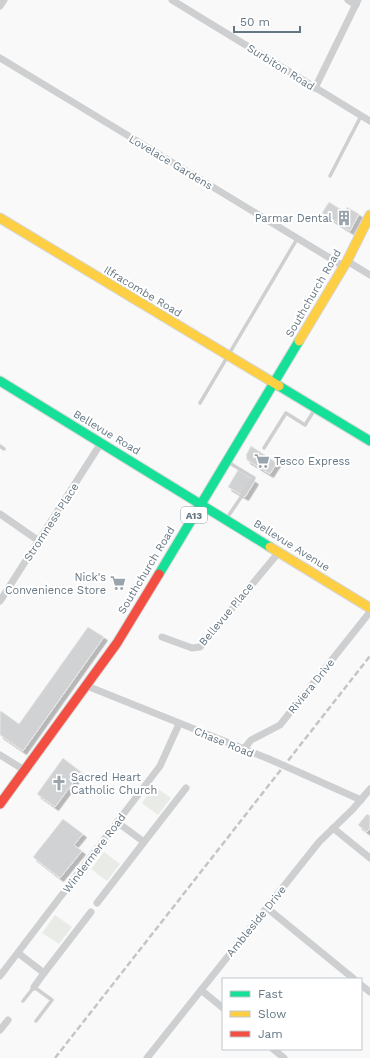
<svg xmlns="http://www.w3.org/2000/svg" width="370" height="1058" font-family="'Work Sans',sans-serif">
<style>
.green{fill:#e8ebe6}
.building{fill:#d0d2d3;stroke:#e8e8e8;filter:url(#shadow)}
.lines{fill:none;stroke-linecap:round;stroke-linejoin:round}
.fast-casing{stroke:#d5d6d7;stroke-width:11}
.slow-casing{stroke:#d5d6d7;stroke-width:11}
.jam-casing{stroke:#d5d6d7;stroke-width:11}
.lane{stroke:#cecfd0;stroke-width:3.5}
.street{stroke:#cecfd0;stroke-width:7}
.fast{stroke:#16e098;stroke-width:9}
.slow{stroke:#ffcf43;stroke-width:9}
.jam{stroke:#f24e42;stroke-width:9}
.rail{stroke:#c3c5c6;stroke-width:2.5;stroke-dasharray:6 3;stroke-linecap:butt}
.street-bridge{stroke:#cecfd0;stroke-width:7}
.labels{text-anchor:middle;stroke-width:4;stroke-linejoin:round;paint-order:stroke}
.shield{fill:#fff;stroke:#939fa8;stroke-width:1}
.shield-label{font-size:10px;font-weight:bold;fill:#657683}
.street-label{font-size:11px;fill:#657683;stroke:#fff}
.poi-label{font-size:11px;fill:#657683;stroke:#fff;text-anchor:end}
</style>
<defs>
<filter id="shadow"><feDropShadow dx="3.5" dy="3.5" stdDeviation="0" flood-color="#0004"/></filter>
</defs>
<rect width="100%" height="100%" fill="#f9f9f9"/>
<g class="green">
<polygon points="154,786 171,798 158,815 142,803"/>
<polygon points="104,852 120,864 107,881 91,869"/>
<polygon points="55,915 72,927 59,944 42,933"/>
</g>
<g class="building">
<polygon points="329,202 345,212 347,207 359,214 350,231 322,213"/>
<polygon points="251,446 277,463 270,474 247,460 246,455"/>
<polygon points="238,470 255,481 245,497 228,487"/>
<polygon points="88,627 104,637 23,751 0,735 0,712 1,711 19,724"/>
<polygon points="63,758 81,772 55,807 37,794"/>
<polygon points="367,814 370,816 370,828 367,832 358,825"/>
<polygon points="63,819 83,834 74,845 82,851 60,878 33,857"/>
</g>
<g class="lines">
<defs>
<g id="fast">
<polyline points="0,381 270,547"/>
<polyline points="279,386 370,441"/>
<polyline points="159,574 299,341"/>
</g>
<g id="slow">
<polyline points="0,218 279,386"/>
<polyline points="299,341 347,261 370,215"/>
<polyline points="270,547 370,608"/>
</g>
<polyline id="jam" points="0,804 117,643 159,574"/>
</defs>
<use href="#fast" class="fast-casing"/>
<use href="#slow" class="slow-casing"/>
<use href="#jam" class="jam-casing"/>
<g class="lane">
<polyline points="330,176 361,116"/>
<polyline points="200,403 297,239"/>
<polyline points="0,446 4,449"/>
<polyline points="264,448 286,413 305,425 315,409"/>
<polyline points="227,518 254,478 228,462"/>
<polyline points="23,1001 34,987 52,1000 36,1021"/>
</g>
<g class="street">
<polyline points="172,0 370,121"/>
<polyline points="348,0 356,5"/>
<polyline points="0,6 4,0"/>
<polyline points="0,58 343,266"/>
<polyline points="315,88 358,0"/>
<polyline points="347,261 370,275"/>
<polyline points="0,514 39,541"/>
<polyline points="0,601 101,443"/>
<polyline points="162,637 192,648 200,647 279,552"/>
<polyline points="87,686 269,759"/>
<polyline points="243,750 251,740 280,725 370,612"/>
<polyline points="0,755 26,771"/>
<polyline points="303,774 361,800"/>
<polyline points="117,822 144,842 186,788"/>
<polyline points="333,828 370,858"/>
<polyline points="97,903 144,842"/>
<polyline points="267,908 354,979"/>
<polyline points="18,953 44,973 91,912"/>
<polyline points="0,976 160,766 179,724"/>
<polyline points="361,985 370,992"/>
<polyline points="34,987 44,973"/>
<polyline points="201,990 223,1008"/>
<polyline points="0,1030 8,1020"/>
<polyline points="273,1049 284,1058"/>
<polyline points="147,1058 319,842 353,809 370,789"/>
</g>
<use href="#fast" class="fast"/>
<use href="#slow" class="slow"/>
<use href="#jam" class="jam"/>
<polyline class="rail" points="55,1058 370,656"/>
<polyline class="street-bridge" points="269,759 303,774"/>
</g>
<defs>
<symbol id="building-bare" viewBox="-9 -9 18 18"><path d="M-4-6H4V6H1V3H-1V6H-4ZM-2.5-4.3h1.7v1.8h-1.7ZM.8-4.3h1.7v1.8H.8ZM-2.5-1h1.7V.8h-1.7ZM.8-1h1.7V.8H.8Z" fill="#99a4ac" stroke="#fff" stroke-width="2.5" paint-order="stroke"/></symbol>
<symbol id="supermarket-bare" viewBox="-9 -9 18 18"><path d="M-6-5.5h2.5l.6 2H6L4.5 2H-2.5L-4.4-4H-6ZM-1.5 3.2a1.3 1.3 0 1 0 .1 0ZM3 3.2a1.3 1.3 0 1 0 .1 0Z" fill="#99a4ac" stroke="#fff" stroke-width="2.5" paint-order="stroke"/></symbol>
<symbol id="church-bare" viewBox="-9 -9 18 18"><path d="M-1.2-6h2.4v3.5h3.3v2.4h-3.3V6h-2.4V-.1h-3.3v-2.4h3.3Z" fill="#99a4ac" stroke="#fff" stroke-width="2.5" paint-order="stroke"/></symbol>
</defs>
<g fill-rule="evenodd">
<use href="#building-bare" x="333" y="207" width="22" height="22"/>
<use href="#supermarket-bare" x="251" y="450" width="22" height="22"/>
<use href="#supermarket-bare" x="107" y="572" width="22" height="22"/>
<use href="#church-bare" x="48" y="772" width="22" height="22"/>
</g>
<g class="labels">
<rect class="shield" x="181" y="507" width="26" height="16" rx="3"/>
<g class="shield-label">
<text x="194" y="519">A13</text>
</g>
<g class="street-label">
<text transform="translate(281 67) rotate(32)" y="4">Surbiton Road</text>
<text transform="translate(171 162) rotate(31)" y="4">Lovelace Gardens</text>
<text transform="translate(143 291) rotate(31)" y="4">Ilfracombe Road</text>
<text transform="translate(313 293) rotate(-60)" y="4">Southchurch Road</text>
<text transform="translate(107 432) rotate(31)" y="4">Bellevue Road</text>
<text transform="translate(51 522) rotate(-57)" y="4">Stromness Place</text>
<text transform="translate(292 545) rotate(32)" y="4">Bellevue Avenue</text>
<text transform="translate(146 570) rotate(-59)" y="4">Southchurch Road</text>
<text transform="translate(226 614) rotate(-50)" y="4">Bellevue Place</text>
<text transform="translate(311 686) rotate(-51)" y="4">Riviera Drive</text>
<text transform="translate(224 742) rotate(22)" y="4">Chase Road</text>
<text transform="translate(94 853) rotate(-53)" y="4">Windermere Road</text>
<text transform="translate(256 921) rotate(-51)" y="4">Ambleside Drive</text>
</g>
<g class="poi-label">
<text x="332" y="222">Parmar Dental</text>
<text x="274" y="465" text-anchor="start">Tesco Express</text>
<text x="106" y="581">Nick's<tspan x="106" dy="13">Convenience Store</tspan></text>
<text x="71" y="781" text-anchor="start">Sacred Heart<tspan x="71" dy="13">Catholic Church</tspan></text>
</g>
</g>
<rect x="222" y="978" width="140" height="72" fill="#ffffff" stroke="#c1c8cd"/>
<rect x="230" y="991" width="20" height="6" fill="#16e098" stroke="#c1c8cd"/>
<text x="258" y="998" font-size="12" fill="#657683">Fast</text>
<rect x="230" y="1011" width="20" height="6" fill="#ffcf43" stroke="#c1c8cd"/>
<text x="258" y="1018" font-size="12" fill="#657683">Slow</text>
<rect x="230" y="1031" width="20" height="6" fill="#f24e42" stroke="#c1c8cd"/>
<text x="258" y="1038" font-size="12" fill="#657683">Jam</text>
<path d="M234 26v6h66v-6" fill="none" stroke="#657683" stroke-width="2"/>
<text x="240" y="26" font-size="12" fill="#657683" stroke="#ffffff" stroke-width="3" paint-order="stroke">50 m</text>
</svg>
